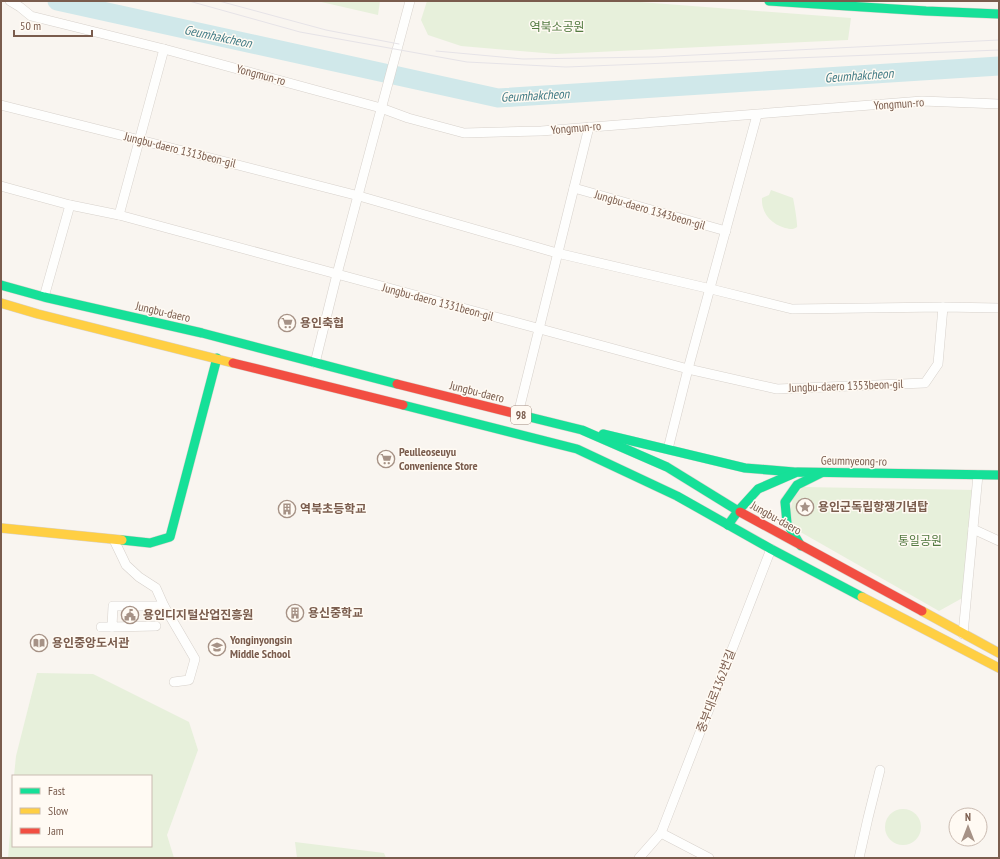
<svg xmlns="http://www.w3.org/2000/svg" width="1000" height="859" font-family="'PT Sans Narrow','Noto Sans KR',sans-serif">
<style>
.green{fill:#e7f0db}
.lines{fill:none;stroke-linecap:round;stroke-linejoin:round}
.river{stroke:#d0e8ea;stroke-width:19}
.street-casing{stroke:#d7d1cb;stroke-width:10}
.fast-casing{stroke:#d9d2cb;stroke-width:10}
.slow-casing{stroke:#d9d2cb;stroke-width:10}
.jam-casing{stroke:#d9d2cb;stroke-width:10}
.street{stroke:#fefefd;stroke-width:9}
.fast{stroke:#16e098;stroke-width:9}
.slow{stroke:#ffcf43;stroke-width:9}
.jam{stroke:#f24e42;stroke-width:9}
.tram{stroke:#e6e3e7;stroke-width:1}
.labels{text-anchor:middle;stroke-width:3;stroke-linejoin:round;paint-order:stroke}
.shield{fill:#fffaf3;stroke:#a28b7f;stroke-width:1}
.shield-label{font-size:11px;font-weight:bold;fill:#7a5c4d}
.park-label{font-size:12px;fill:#537a41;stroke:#fffaf3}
.street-label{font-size:12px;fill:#7a5c4d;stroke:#fffaf3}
.poi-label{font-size:12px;font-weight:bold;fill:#7a5c4d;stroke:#fffaf3;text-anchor:start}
.water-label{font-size:13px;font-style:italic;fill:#437c86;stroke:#fffaf3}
</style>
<rect width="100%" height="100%" fill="#f9f5f0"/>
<g class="green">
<polygon points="317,1 380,1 378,15"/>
<polygon points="427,1 627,1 851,18 848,40 556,54 461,46 428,35 421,20"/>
<path d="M771,190L793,198C794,202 798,225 797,227C793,230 790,229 785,228C771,224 761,213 762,198L769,195Z"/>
<polygon points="803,487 976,490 966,596 939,611 797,530 789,516 793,499"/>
<polygon points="37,673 93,674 189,722 198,750 167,835 174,858 8,858 13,793 13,846 151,846 151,776 14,776 16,756"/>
<circle cx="903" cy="827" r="18"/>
<polygon points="295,842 384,853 386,858 297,858"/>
</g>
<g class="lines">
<polyline class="river" points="57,1 498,98 999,66"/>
<defs>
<g id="street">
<polyline points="10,1 20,7 31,16 164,49 381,108 408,118 464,133 541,131 922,101 999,104"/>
<polyline points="1,105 140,140 359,196 557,253 711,289 792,309 943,307 999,308"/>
<polyline points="1,186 70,205 119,215 688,369 777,389 925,383 938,364 943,307"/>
<polyline points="574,188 726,231"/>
<polyline points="119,215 164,49"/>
<polyline points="44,297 70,205"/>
<polyline points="315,363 337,274 410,1"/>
<polyline points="518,414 589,127"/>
<polyline points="668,449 688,369 757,115"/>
<polyline points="973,529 999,541"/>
<polyline points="114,540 126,565 139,577 156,588 164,606 195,659 189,680 174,682"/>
<polyline points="156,626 112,627 113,606 164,606"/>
<polyline points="101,627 112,627"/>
<polyline points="963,634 978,475"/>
<polyline points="661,833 709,858"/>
<polyline points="639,858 661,833 771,549"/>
<polyline points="859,858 868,818 880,770"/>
</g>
<g id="fast">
<polyline points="769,1 926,11 999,14"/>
<polyline points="1,285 44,297 202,333 397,384"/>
<polyline points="403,405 577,449 677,496 771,549 862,597"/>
<polyline points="517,414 582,430 667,467 740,512"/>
<polyline points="603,434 745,468 794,472"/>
<polyline points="728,525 738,511 758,489 797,472 999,475"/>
<polyline points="122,540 150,543 170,537 217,358"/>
<polyline points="801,546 787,523 785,502 797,485 821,473"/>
</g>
<g id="slow">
<polyline points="1,303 38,314 233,363"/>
<polyline points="1,528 122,540"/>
<polyline points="862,597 999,668"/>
<polyline points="922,611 999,653"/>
</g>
<g id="jam">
<polyline points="233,363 403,405"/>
<polyline points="397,384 517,414"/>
<polyline points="740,512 922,611"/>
</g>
</defs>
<use href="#street" class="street-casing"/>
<use href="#fast" class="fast-casing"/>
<use href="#slow" class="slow-casing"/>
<use href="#jam" class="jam-casing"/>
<use href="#street" class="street"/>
<use href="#fast" class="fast"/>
<use href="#slow" class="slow"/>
<use href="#jam" class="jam"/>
<g class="tram">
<polyline points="189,1 300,32 467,62 566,67 999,50"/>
<polyline points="219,1 326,30 399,44"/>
<polyline points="436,51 523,59 654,57 999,40"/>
</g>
</g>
<defs>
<symbol id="supermarket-ring" viewBox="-11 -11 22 22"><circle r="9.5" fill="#fffaf3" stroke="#a69286" stroke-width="1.5"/><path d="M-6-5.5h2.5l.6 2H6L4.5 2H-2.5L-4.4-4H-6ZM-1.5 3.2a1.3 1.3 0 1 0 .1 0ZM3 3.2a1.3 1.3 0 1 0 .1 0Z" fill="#a69286"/></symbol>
<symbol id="sight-ring" viewBox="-11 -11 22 22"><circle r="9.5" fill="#fffaf3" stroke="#a69286" stroke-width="1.5"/><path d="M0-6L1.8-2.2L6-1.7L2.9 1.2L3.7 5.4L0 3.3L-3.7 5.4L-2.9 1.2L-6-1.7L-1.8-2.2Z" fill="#a69286"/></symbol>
<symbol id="building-ring" viewBox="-11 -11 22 22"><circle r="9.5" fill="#fffaf3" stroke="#a69286" stroke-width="1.5"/><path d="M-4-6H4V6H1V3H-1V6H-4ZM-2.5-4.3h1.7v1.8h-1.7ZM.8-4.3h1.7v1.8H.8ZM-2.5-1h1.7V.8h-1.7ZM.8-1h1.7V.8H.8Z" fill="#a69286"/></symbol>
<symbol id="civic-ring" viewBox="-11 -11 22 22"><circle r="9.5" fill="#fffaf3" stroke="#a69286" stroke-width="1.5"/><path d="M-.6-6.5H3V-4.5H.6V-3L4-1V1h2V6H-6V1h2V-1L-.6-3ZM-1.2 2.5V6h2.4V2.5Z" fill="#a69286"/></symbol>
<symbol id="library-ring" viewBox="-11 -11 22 22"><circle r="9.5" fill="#fffaf3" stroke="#a69286" stroke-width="1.5"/><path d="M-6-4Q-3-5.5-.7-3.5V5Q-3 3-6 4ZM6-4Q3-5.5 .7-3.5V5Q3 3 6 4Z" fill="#a69286"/></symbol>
<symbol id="school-ring" viewBox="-11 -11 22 22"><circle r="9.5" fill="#fffaf3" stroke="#a69286" stroke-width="1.5"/><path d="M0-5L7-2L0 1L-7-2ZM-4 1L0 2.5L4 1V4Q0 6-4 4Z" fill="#a69286"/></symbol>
</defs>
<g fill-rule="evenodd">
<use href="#supermarket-ring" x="277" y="313" width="20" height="20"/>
<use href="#supermarket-ring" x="376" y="449" width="20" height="20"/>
<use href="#sight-ring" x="795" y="497" width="20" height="20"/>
<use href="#building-ring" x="277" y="499" width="20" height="20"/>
<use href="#building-ring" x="285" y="603" width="20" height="20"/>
<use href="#civic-ring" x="120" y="605" width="20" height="20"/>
<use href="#library-ring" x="29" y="633" width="20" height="20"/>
<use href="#school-ring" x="207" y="637" width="20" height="20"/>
</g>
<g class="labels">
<rect class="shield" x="511" y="406" width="20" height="18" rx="3"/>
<g class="shield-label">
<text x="521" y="419">98</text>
</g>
<g class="park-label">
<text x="557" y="31">역북소공원</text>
<text x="920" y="545">통일공원</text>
</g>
<g class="street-label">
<text transform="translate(261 75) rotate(15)" y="4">Yongmun-ro</text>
<text transform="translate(899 104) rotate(-4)" y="4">Yongmun-ro</text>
<text transform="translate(576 128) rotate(-5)" y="4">Yongmun-ro</text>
<text transform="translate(180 150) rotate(14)" y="4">Jungbu-daero 1313beon-gil</text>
<text transform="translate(650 210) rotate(16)" y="4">Jungbu-daero 1343beon-gil</text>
<text transform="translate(438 302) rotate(15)" y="4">Jungbu-daero 1331beon-gil</text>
<text transform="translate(163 312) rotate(13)" y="4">Jungbu-daero</text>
<text transform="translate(846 386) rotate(-2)" y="4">Jungbu-daero 1353beon-gil</text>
<text transform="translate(477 392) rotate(14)" y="4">Jungbu-daero</text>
<text transform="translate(854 461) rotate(1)" y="4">Geumnyeong-ro</text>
<text transform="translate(776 518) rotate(29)" y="4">Jungbu-daero</text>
<text transform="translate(716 691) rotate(-69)" y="4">중부대로1362번길</text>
</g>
<g class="poi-label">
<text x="300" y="327">용인축협</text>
<text x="399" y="456">Peulleoseuyu<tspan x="399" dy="14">Convenience Store</tspan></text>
<text x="818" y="511">용인군독립항쟁기념탑</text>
<text x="300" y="513">역북초등학교</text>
<text x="308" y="617">용신중학교</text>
<text x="143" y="619">용인디지털산업진흥원</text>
<text x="230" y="644">Yonginyongsin<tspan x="230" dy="14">Middle School</tspan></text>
<text x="52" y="647">용인중앙도서관</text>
</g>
<g class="water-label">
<text transform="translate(218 36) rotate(12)" y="5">Geumhakcheon</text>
<text transform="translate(859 75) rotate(-4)" y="5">Geumhakcheon</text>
<text transform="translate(535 95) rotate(-3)" y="5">Geumhakcheon</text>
</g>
</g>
<rect width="1000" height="859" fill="none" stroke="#7a5c4d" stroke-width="4"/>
<rect x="12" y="775" width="140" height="72" fill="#fffaf3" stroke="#cabbb1"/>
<rect x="20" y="788" width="20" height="6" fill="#16e098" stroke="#cabbb1"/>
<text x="48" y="795" font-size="12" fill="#7a5c4d">Fast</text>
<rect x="20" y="808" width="20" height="6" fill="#ffcf43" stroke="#cabbb1"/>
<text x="48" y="815" font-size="12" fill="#7a5c4d">Slow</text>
<rect x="20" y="828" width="20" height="6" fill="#f24e42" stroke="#cabbb1"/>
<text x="48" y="835" font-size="12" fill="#7a5c4d">Jam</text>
<g transform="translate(968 827)"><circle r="19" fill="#fffaf3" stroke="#cabbb1"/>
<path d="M0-3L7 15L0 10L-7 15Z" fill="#a69286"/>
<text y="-6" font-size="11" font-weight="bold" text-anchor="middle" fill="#7a5c4d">N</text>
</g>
<path d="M14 30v6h78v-6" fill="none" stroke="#7a5c4d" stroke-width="2"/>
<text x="20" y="30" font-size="12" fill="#7a5c4d" stroke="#fffaf3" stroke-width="3" paint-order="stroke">50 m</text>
</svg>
